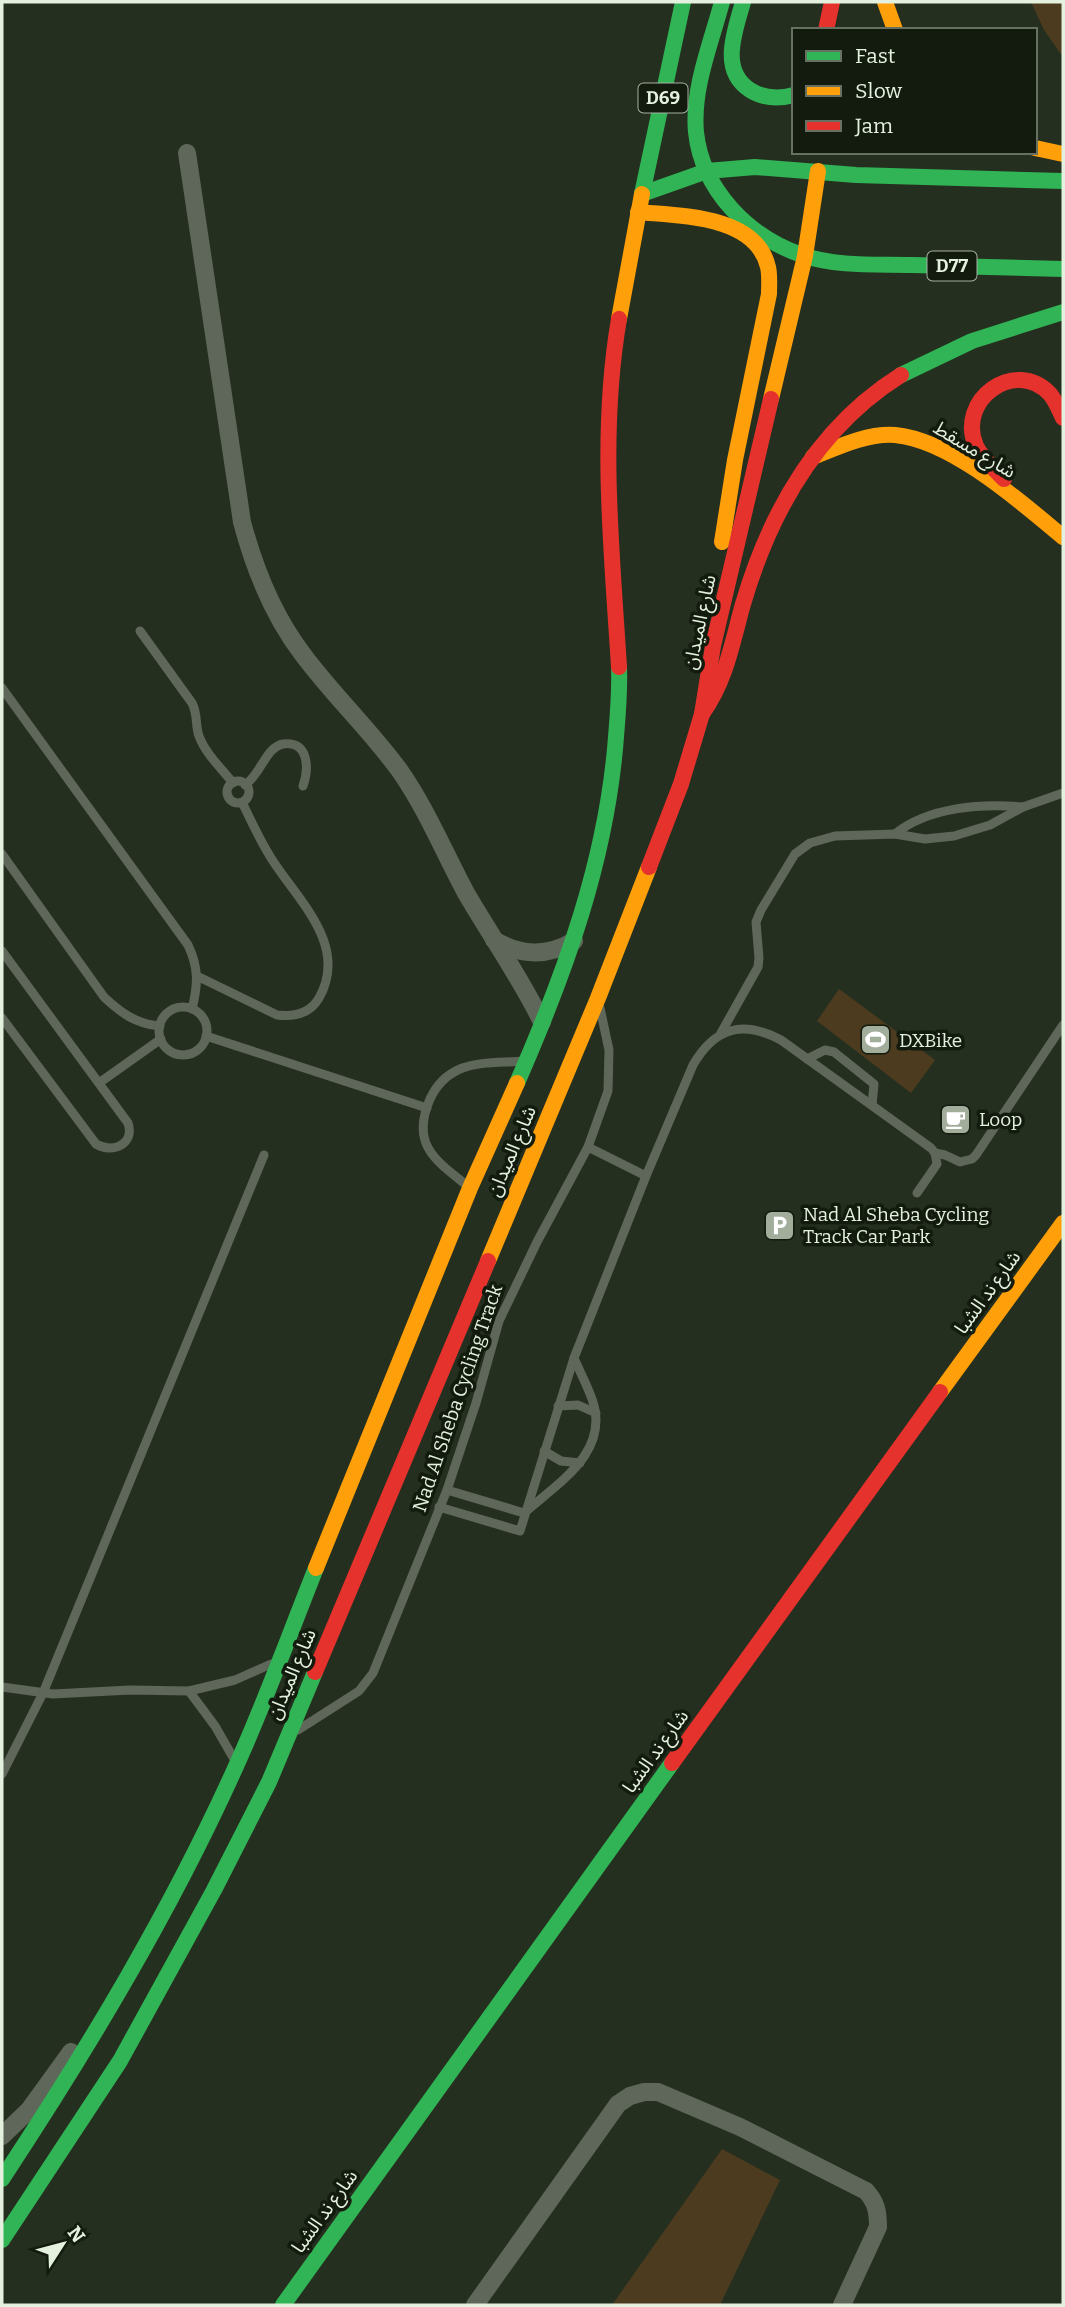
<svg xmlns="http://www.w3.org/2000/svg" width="1065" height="2307" font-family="Bitter,'Noto Sans Arabic',serif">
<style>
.green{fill:#4c3b1f}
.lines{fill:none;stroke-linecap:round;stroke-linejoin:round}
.lane{stroke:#5e6759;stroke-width:9}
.street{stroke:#5e6759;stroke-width:18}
.fast{stroke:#30b455;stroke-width:16}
.slow{stroke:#ff9f0a;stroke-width:16}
.jam{stroke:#e5322d;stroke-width:16}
.labels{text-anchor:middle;stroke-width:7;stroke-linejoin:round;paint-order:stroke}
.shield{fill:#121b0e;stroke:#a6b1a0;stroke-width:2}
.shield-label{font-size:18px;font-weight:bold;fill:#e5f1df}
.street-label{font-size:19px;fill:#e5f1df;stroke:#121b0e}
.poi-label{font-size:19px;fill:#e5f1df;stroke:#121b0e;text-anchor:start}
</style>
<rect width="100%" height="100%" fill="#252f1f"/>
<g class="green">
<polygon points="1031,2 1063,2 1063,57 1044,30"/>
<polygon points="839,989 935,1060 911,1093 817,1021"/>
<polygon points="722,2149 780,2180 720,2305 612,2305"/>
</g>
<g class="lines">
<g class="lane">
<path d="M140,631L192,703C198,714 195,725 199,736C205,753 222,769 233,783"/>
<path d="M2,688L188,945C199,968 198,985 192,1009"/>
<circle cx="238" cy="792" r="11"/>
<path d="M245,785C261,774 266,747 283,744C309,740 309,769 303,786"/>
<path d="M895,834C928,807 982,803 1023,807"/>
<path d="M2,854L104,997C121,1013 136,1024 160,1026"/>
<path d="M2,951L128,1123C135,1144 113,1154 96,1144L2,1018"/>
<path d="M197,976L277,1015C294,1017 310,1014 319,998C348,947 301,903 275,864C262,845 252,823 242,802"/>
<circle cx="183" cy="1031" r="24"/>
<polyline points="721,1033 758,967 759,958 756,922 761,910 795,854 810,843 835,836 895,834 925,839 954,836 990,825 1023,807 1063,793"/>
<polyline points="206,1036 427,1108"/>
<polyline points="807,1059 825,1050 834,1052 874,1084 872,1105"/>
<polyline points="99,1083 161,1039"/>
<polyline points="588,1147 646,1176"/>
<polyline points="935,1153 945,1155 960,1162 972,1159 976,1155 1063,1025"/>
<path d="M469,1187C436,1161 410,1145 430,1099C436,1086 446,1075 460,1069C479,1061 503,1063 524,1061"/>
<polyline points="558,1406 578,1405 596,1413"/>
<polyline points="544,1451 561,1461 580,1463"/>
<path d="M447,1490L524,1513C558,1483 611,1452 592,1399C587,1385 580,1372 574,1358"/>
<path d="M439,1507L520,1531L574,1358L646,1176L693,1065C715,1027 743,1020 781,1040L931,1148L935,1153L937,1164L917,1193"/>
<polyline points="2,1687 53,1694 130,1690 189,1691 235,1680 271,1664"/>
<polyline points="189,1691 215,1726 234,1759"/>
<polyline points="298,1730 359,1691 373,1673 447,1490 476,1403 499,1321 537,1242 588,1147 608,1091 609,1050 600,1008"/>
<polyline points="2,1774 43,1693 264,1155"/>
</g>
<g class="street">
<path d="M187,153L242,522C255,571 273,616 304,656C334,696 371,731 400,771C427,810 444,852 466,893C491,936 520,977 542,1022"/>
<path d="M494,940C521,956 547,957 574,941"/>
<polyline points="2,2136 29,2110 71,2052"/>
<path d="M475,2305L618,2104L630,2096L644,2092H658L740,2127L866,2191C876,2202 878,2211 878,2227L842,2305"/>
</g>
<g class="fast">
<path d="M722,2C711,43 692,89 696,132C702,190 749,237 802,255C837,267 877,264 913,265C963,266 1013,268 1063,269"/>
<path d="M743,2C735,31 719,70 750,90C764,99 779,99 794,95"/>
<polyline points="642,194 707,171 755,167 856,175 1063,181"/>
<polyline points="642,194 683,2"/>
<polyline points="901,375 972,341 1063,312"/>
<path d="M517,1083C566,971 607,858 616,737C618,713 620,691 619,667"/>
<path d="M2,2179C89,2047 172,1909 237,1764C266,1700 290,1633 316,1568"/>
<polyline points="2,2240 120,2061 214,1890 269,1782 315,1672"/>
<polyline points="283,2305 672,1763"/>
</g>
<g class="slow">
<polyline points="885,2 895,30"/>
<polyline points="1035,148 1063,154"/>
<path d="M638,212C680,216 756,215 768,267C770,275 769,286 769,294L735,460L722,542"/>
<polyline points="619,319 642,194"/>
<polyline points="771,399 805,256 818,171"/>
<path d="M813,457C838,447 867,433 895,435C951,440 1021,502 1063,537"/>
<polyline points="488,1261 598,998 649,867"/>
<polyline points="940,1392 1063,1223"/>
<polyline points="316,1568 470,1188 517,1083"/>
</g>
<g class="jam">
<polyline points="826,30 832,2"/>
<path d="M1004,479C994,469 982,458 976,446C956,400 1015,357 1050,394C1056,401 1059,410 1063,418"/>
<path d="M619,667C612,551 599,435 619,319"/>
<path d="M702,714C726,681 732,643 743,604C770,512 818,427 901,375"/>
<polyline points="649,867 681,784 702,714 713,646 771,399"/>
<polyline points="315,1672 488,1261"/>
<polyline points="672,1763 940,1392"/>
</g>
</g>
<defs>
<symbol id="stadium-square" viewBox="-11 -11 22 22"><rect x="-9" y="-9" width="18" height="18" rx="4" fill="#a2ad9c" stroke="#121b0e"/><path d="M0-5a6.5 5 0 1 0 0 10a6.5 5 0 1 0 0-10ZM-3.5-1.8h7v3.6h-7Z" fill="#fff"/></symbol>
<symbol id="cafe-square" viewBox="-11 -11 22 22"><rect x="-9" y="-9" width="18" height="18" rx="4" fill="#a2ad9c" stroke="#121b0e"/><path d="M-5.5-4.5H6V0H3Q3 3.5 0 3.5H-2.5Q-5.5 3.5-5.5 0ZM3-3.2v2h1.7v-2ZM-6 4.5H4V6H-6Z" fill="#fff"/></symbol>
<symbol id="parking-square" viewBox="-11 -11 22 22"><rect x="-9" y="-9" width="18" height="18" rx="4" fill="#a2ad9c" stroke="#121b0e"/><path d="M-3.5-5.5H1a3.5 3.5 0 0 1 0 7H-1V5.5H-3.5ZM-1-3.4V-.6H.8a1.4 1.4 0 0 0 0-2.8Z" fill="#fff"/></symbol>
</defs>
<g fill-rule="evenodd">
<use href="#stadium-square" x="858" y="1022" width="35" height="35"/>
<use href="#cafe-square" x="938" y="1102" width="35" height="35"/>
<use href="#parking-square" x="762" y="1208" width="35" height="35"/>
</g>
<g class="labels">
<g class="shield">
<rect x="638.5" y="83.5" width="49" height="29" rx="5"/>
<rect x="927.5" y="251.5" width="49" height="29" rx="5"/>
</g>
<g class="shield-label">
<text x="663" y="104">D69</text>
<text x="952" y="272">D77</text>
</g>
<g class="street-label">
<text transform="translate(975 449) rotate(31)" y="7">شارع مسقط</text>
<text transform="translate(699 622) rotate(-78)" y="7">شارع الميدان</text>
<text transform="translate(511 1151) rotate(-67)" y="7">شارع الميدان</text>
<text transform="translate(987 1292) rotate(-54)" y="7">شارع ند الشبا</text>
<text transform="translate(457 1398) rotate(-71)" y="7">Nad Al Sheba Cycling Track</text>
<text transform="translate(291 1674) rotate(-67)" y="7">شارع الميدان</text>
<text transform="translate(655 1751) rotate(-54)" y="7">شارع ند الشبا</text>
<text transform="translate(324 2211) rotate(-54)" y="7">شارع ند الشبا</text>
</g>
<g class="poi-label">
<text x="899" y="1047">DXBike</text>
<text x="979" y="1126">Loop</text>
<text x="803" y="1221">Nad Al Sheba Cycling<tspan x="803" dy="22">Track Car Park</tspan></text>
</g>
</g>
<rect width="1065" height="2307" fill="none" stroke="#e5f1df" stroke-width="7"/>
<rect x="792" y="28" width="245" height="126" fill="#121b0e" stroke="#667162" stroke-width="2"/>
<rect x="806" y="51" width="35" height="10" fill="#30b455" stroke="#667162" stroke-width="2"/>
<text x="855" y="63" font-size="21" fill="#e5f1df">Fast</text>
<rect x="806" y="86" width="35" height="10" fill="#ff9f0a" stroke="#667162" stroke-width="2"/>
<text x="855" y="98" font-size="21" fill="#e5f1df">Slow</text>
<rect x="806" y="121" width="35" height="10" fill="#e5322d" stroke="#667162" stroke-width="2"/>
<text x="855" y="133" font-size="21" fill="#e5f1df">Jam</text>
<g transform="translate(63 2244) rotate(54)" stroke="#121b0e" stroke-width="5" paint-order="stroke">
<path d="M0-5L12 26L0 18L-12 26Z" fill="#e5f1df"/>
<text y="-10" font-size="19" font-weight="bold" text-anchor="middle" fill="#e5f1df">N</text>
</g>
</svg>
